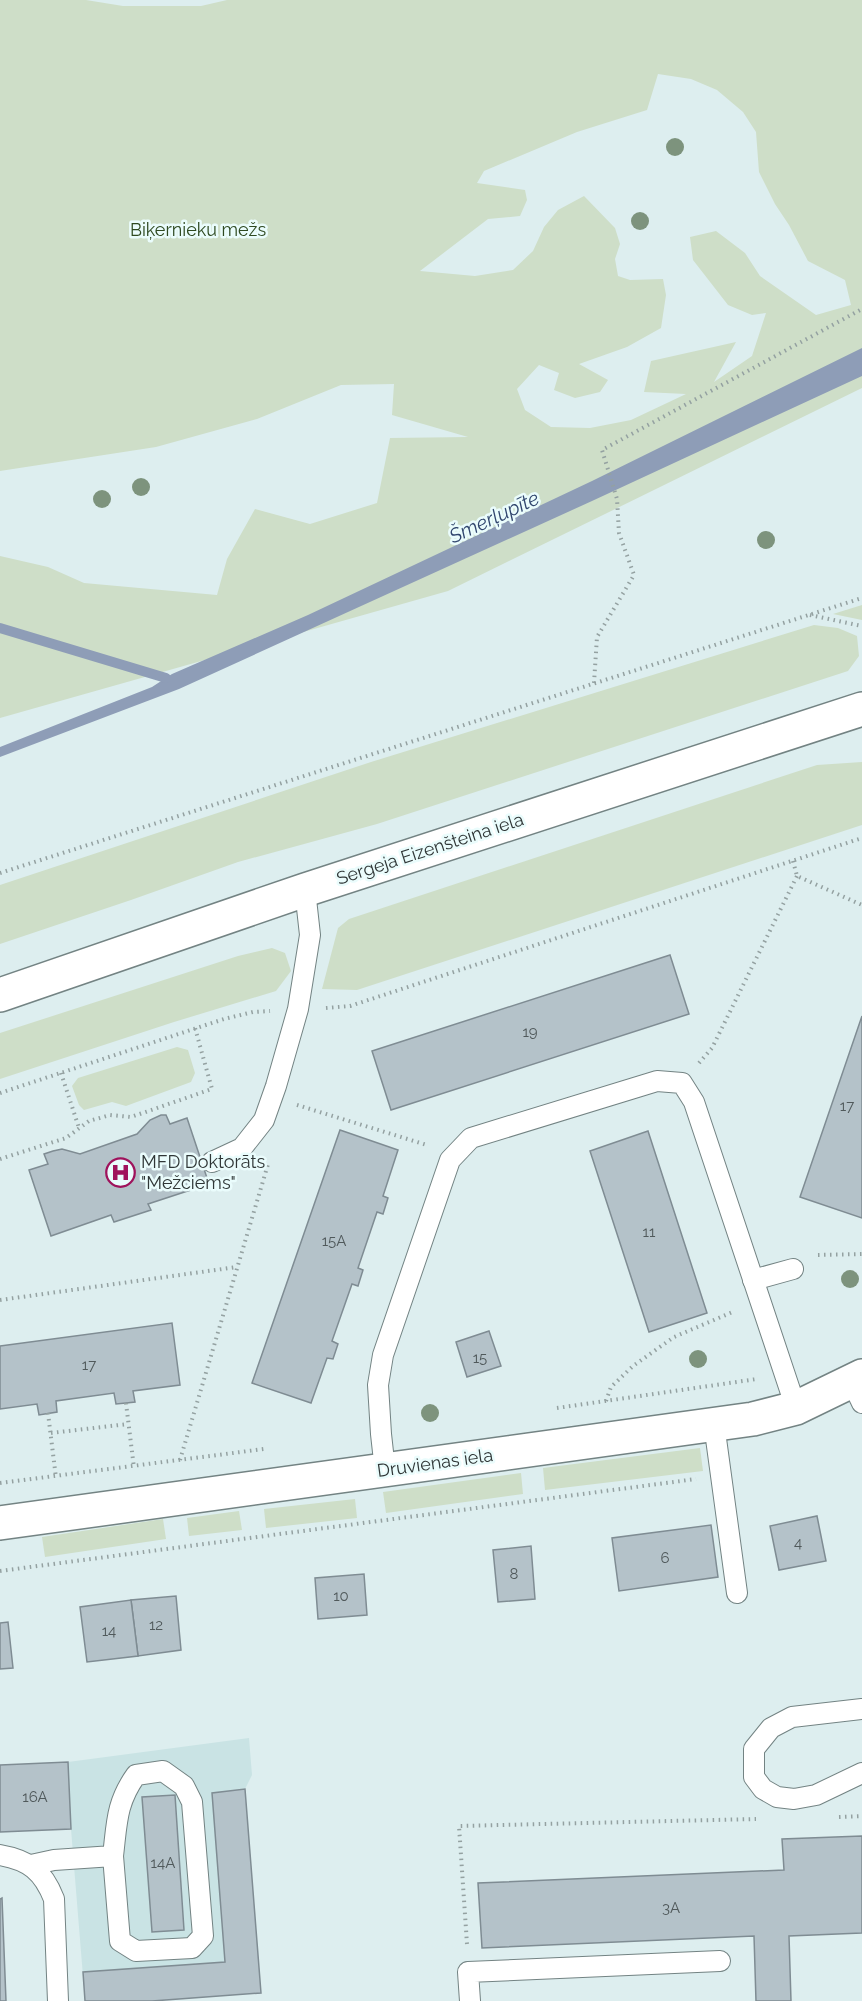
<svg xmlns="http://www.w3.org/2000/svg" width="862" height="2001" font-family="Raleway,sans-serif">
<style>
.built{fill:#c9e3e4}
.green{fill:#cedec8;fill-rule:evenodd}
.water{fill:#8e9db7}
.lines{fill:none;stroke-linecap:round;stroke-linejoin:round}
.stream{stroke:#8e9db7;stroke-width:10}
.building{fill:#b4c2c9;stroke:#7f8c93;stroke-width:1.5}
.lane-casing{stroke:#738383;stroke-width:22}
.street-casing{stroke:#738383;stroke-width:36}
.secondary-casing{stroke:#738383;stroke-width:36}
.path{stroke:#94a1a1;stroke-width:4;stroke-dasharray:1.5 4.5;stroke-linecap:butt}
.lane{stroke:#fff;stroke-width:20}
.street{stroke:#fff;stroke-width:33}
.secondary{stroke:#fff;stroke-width:33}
.tree{fill:#7d937d}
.labels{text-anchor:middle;stroke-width:5;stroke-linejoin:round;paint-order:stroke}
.number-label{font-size:15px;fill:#50595b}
.park-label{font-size:18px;fill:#2e4920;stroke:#eafcfc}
.street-label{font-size:18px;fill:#2f3636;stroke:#eafcfc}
.poi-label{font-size:18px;fill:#2f3636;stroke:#eafcfc;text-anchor:start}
.water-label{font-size:20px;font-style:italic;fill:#30456d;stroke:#eafcfc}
</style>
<rect width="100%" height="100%" fill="#ddeeef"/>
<polygon class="built" points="249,1738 252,1775 245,1789 261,1993 152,2001 85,2001 71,1829 68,1762"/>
<g class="green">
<path d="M0,0H86L123,6H201L227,0H862V388L448,591L0,718V556L48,567L84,583L217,595L227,559L255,509L310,524L377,503L390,438L468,437L392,415L394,384L341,385L257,419L156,447L0,471ZM658,74L691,79L717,90L743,112L756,132L759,172L775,204L789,225L808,261L845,280L851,305L816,315L760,276L745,253L716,231L690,237L693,260L728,305L752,315L766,313L752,356L714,382L736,342L651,361L644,392L686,394L631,420L590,428L551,427L525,410L517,389L539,365L559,373L554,390L575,398L600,392L608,380L579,364L627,347L661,328L666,295L663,279L630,280L618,276L615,259L620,244L615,228L584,196L558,210L544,227L533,251L513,270L475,276L420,271L488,219L520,216L527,200L525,190L477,183L484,171L577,132L647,110Z"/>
<polygon points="862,605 862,620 833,614"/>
<polygon points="814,625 838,628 857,636 859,656 848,671 377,824 238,862 131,900 0,944 0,885 371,762"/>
<polygon points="862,762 862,825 357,990 322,989 338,928 349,919 817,765"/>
<polygon points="272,948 285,953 291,971 276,991 174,1022 0,1079 0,1033 238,956"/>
<polygon points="177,1047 188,1050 195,1073 191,1082 126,1106 112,1102 84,1110 79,1105 72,1086 78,1078"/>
<polygon points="700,1448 703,1471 545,1490 543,1468"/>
<polygon points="521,1473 523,1494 386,1513 383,1492"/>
<polygon points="355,1499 357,1518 266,1528 264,1509"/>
<polygon points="239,1511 242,1530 189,1536 187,1518"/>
<polygon points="163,1519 166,1539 45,1557 42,1537"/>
</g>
<polygon class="water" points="862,348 862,376 592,501 179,689 0,757 0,747 152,687 172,674 308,615 592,481"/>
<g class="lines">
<polyline class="stream" points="0,628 166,678"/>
</g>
<g class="building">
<polygon points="670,955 689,1014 391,1110 372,1051"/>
<polygon points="862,1016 862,1218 800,1197"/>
<polygon points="161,1115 166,1115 170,1124 187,1118 209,1184 148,1204 151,1210 114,1222 111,1215 51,1236 29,1170 48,1164 44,1154 53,1151 62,1149 80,1154 137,1134 150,1120"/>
<polygon points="340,1130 398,1150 383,1196 388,1198 383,1214 377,1212 358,1268 363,1270 358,1286 352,1284 332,1341 338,1344 333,1359 327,1358 311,1403 252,1383"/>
<polygon points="648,1131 707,1313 649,1332 590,1151"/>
<polygon points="172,1323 180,1385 133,1391 135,1402 126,1403 116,1404 114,1393 56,1401 57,1412 39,1415 37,1404 0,1409 0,1346"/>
<polygon points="489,1331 501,1366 467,1377 456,1342"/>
<polygon points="817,1516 826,1561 779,1570 770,1526"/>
<polygon points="711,1525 718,1577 619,1591 612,1538"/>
<polygon points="531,1546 535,1599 498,1602 493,1550"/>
<polygon points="364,1574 367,1615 318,1619 315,1578"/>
<polygon points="176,1596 181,1650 138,1656 131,1600"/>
<polygon points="131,1600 138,1656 87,1662 80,1607"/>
<polygon points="8,1622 13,1668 0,1669 0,1623"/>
<polygon points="68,1762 71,1829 0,1832 0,1765"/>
<polygon points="245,1789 261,1993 152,2001 85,2001 83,1972 225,1962 212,1793"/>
<polygon points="175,1795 184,1930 152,1932 142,1797"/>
<polygon points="862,1836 862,1933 789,1936 791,2001 756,2001 754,1936 482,1948 478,1883 784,1870 782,1839"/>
<polygon points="2,1898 6,2001 0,2001 0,1899"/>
</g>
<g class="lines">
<defs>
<g id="lane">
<polyline points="212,1162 242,1148 264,1120 276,1086 298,1009 310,935 305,890"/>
<polyline points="753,1280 793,1269"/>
<polyline points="852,1382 862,1403"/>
<polyline points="714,1424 737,1593"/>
<polyline points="385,1470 381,1434 378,1385 383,1355 450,1160 471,1138 657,1081 682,1083 694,1102 796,1408"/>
<polyline points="862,1709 792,1717 771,1728 754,1749 754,1777 763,1789 777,1797 794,1799 816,1795 862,1773"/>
<path d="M0,1855C29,1860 43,1871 54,1899L58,2001"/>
<path d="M31,1865L54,1860L113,1856C117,1823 116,1803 136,1775L163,1771L184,1786L192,1802L203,1936L192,1948L136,1951L120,1941L113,1856"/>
<polyline points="470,2001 468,1972 720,1961"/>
</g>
<polyline id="street" points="0,1523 753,1419 796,1408 862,1376"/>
<polyline id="secondary" points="0,995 305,890 862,709"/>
</defs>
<use href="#lane" class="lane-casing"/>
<use href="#street" class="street-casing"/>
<use href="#secondary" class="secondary-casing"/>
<g class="path">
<polyline points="810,615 862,626"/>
<polyline points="594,683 597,637 634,575 619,533 617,499 602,450 862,309"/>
<polyline points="793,861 797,876 862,905"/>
<polyline points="0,873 862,598"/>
<polyline points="326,1008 350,1006 862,838"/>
<polyline points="699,1063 712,1048 797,876"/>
<polyline points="61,1073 79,1128"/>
<polyline points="0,1093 224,1019 253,1012 270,1011"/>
<polyline points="297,1105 427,1145"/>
<polyline points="0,1159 66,1138 89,1121 110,1115 131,1117 212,1089 195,1028"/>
<polyline points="818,1255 862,1254"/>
<polyline points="0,1300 237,1267"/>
<polyline points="606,1401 611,1387 633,1366 674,1337 735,1311"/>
<polyline points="126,1403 134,1468"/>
<polyline points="557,1408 757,1379"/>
<polyline points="48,1413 56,1478"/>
<polyline points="51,1433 128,1424"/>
<polyline points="180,1460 269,1161"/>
<polyline points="0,1483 264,1449"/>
<polyline points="0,1571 696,1479"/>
<polyline points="839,1817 862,1816"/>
<polyline points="467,1944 459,1826 756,1819"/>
</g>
<use href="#lane" class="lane"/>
<use href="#street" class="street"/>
<use href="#secondary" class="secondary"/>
</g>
<g class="tree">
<circle cx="675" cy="147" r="9"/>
<circle cx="640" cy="221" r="9"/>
<circle cx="141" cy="487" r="9"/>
<circle cx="102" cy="499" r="9"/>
<circle cx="766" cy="540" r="9"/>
<circle cx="850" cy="1279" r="9"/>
<circle cx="698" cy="1359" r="9"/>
<circle cx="430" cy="1413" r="9"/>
</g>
<defs>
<symbol id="hospital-ring" viewBox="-11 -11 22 22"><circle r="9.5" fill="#eafcfc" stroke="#9f125c" stroke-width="1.5"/><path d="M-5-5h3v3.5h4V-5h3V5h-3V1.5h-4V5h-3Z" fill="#9f125c"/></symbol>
</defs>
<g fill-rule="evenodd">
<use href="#hospital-ring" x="104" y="1156" width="33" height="33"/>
</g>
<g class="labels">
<g class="number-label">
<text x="530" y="1037">19</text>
<text x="847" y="1111">17</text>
<text x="649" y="1237">11</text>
<text x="334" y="1246">15A</text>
<text x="480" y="1363">15</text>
<text x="89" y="1370">17</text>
<text x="798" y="1548">4</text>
<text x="665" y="1563">6</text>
<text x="514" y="1579">8</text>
<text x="341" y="1601">10</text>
<text x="156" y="1630">12</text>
<text x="109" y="1636">14</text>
<text x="35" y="1802">16A</text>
<text x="163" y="1868">14A</text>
<text x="671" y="1913">3A</text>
</g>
<g class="park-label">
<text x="198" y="236">Biķernieku mežs</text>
</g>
<g class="street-label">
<text transform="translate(430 849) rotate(-18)" y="6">Sergeja Eizenšteina iela</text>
<text transform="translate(435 1463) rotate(-8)" y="6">Druvienas iela</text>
</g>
<g class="poi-label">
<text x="141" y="1168">MFD Doktorāts<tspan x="141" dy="21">"Mežciems"</tspan></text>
</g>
<g class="water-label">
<text transform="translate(494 517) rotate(-25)" y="7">Šmerļupīte</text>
</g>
</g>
</svg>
